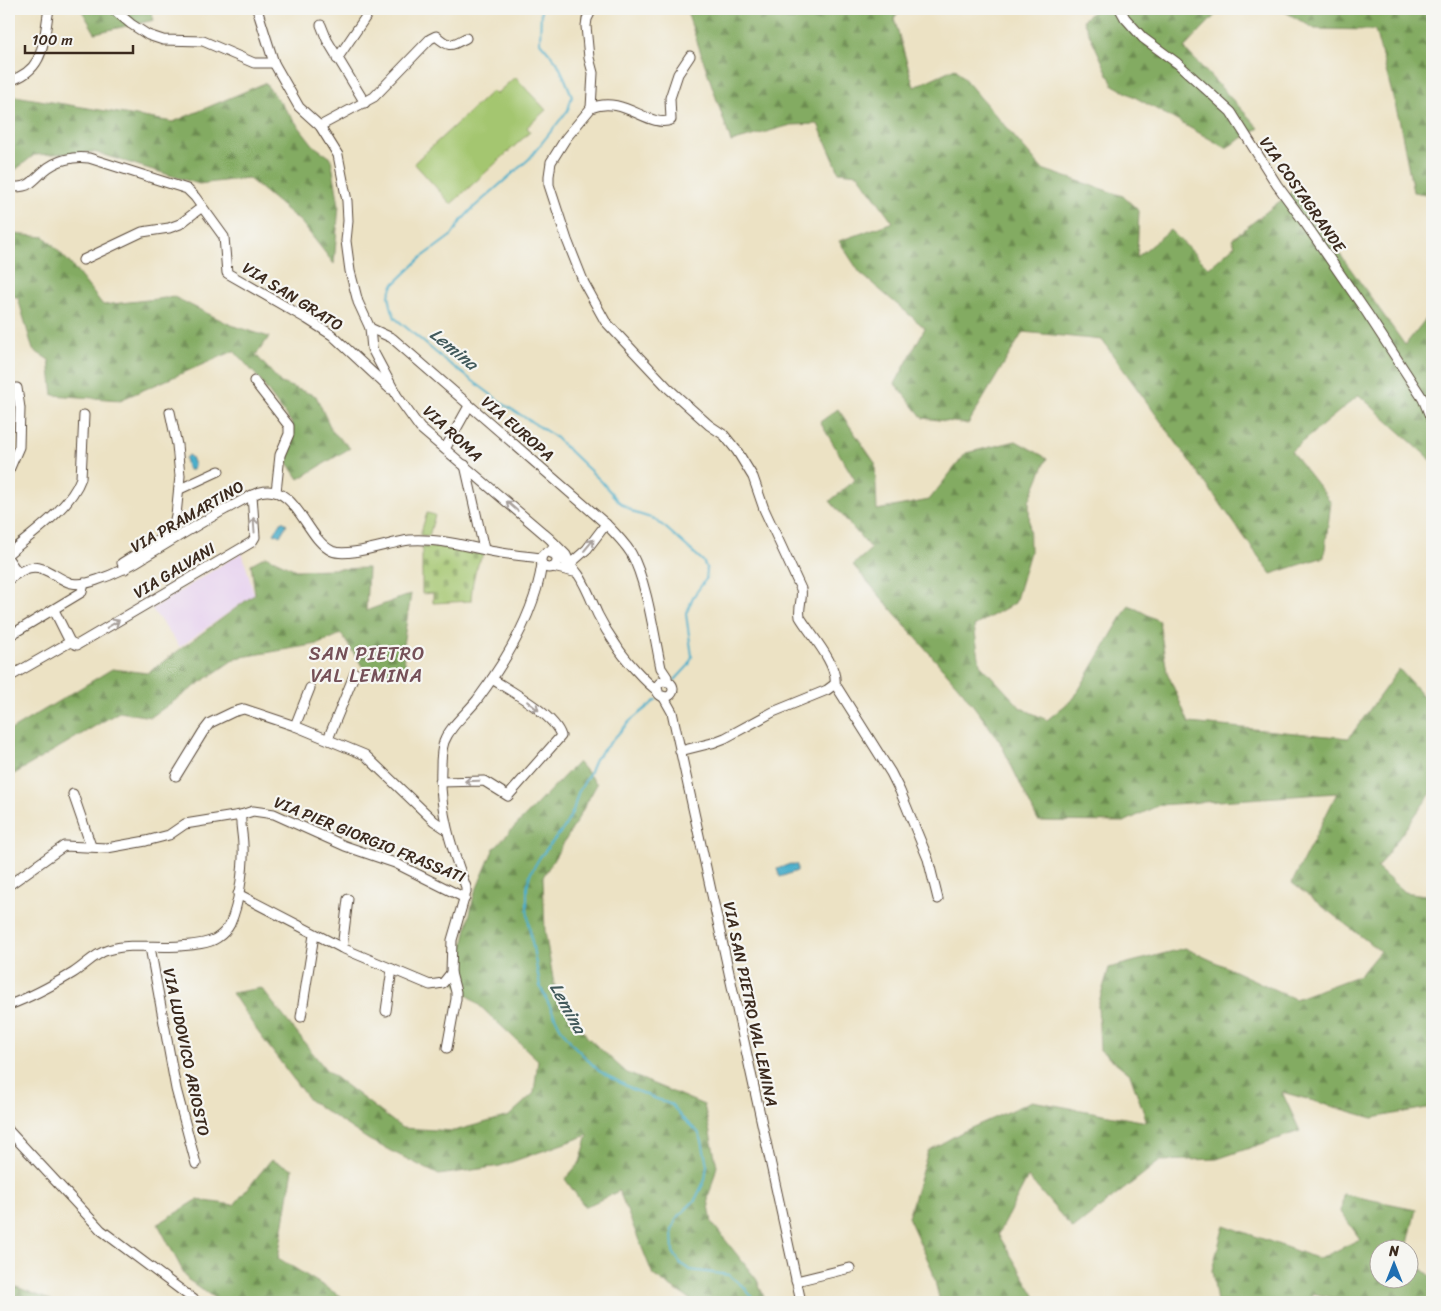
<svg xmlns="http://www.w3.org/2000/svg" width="1441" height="1311" font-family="Sriracha,sans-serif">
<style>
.built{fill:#e7d2ef}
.green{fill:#a4c66f;stroke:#707846}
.forest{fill:url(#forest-firs);stroke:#5f6a40}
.cemetery{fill:url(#cemetery-stones);stroke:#707846}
.water{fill:url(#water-ripples);stroke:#446c74}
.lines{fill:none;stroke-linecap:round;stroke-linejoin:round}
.stream{stroke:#4cafcb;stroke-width:2}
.minor-casing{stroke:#564637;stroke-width:11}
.minor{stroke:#fff;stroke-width:9}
.oneway{stroke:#a79f9a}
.labels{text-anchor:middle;stroke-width:4.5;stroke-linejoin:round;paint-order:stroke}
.street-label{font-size:16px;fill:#3b2a1e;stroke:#f6f6f2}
.water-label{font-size:18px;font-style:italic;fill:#41595b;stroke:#f6f6f2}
.quarter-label{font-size:19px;letter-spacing:1px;fill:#755058;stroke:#f6f6f2}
</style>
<defs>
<pattern id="forest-firs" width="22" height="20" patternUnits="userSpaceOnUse" patternTransform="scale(1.25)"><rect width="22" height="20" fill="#83ab62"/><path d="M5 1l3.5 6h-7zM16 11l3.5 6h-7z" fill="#6c8b50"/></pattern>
<pattern id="cemetery-stones" width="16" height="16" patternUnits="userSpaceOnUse" patternTransform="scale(1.25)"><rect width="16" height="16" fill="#a4c66f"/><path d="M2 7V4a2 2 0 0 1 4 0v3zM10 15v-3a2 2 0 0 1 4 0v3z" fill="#87a15b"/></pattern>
<pattern id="water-ripples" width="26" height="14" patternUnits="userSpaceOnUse" patternTransform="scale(1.25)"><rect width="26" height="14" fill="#4cafcb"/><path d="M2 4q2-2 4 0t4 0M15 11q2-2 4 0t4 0" fill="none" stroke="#408fa4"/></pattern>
</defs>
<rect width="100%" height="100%" fill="#f6f6f2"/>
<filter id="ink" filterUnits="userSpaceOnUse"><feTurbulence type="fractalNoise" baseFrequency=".02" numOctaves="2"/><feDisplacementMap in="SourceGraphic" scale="10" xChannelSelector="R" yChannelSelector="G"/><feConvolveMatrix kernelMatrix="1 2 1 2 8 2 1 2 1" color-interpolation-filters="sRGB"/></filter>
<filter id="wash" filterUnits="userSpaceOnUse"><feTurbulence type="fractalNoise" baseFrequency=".0096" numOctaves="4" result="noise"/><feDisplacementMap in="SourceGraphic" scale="20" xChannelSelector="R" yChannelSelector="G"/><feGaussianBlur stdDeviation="1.12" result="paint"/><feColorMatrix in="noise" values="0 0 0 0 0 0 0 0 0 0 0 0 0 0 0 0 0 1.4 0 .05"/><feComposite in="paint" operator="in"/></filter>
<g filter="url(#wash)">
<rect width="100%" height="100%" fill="#ece2c4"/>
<polygon class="built" points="242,552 254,594 180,647 152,609"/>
<g class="green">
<polygon points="515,77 546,110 527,127 530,132 451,204 414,163 492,91 496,94"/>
<polygon points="427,513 435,515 429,536 420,535"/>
</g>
<g class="forest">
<polygon points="81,9 150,9 154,20 95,33"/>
<polygon points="686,9 901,9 894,18 914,87 955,68 1042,169 1123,196 1139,211 1137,257 1170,230 1209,268 1235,245 1232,239 1294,190 1405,345 1432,311 1432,461 1359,395 1291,451 1331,502 1324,557 1271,574 1102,340 1023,332 968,424 923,418 895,384 925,328 860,273 839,241 893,222 858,174 839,172 818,124 791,125 731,142"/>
<polygon points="1096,9 1221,9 1184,48 1259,128 1226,148 1113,85 1083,20"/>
<polygon points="1280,9 1432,9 1432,195 1413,192 1400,123 1375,30 1315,29"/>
<polygon points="265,83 314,146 331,158 339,205 334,264 301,222 248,178 199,184 94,152 34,155 9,175 9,95 173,122"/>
<polygon points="14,234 45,237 69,262 103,305 174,297 231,325 269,337 256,355 281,383 316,396 332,431 350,448 299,479 288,463 293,425 256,375 234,351 120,400 53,395 49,360 33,350 18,298 9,294 9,238"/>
<polygon points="838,409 875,463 877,510 929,500 966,453 1016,441 1047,458 1029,501 1030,552 1015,603 974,626 980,664 1021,708 1047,720 1074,698 1129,605 1159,621 1167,672 1189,723 1349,738 1399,669 1432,706 1432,792 1377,868 1404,892 1432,896 1432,1107 1373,1118 1282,1092 1300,1131 1217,1159 1160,1161 1073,1229 1028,1177 998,1234 1039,1302 940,1302 932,1269 908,1217 928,1151 962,1132 1032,1101 1147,1122 1130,1074 1100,1050 1098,1005 1109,968 1185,948 1295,999 1360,975 1380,951 1292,883 1337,793 1159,805 1124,822 1038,821 999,740 963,692 853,565 871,549 830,501 855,480 820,422"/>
<polygon points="266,556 296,570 368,568 366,611 411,594 402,651 408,673 367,673 341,634 318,644 236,658 151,717 119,712 9,777 9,731 112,669 148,673 255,594 251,564"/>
<polygon points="578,762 597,784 571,831 543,877 545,932 554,984 587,1037 627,1073 704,1105 717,1166 708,1199 712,1223 757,1280 766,1302 694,1302 653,1275 619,1191 585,1207 565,1179 580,1162 588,1135 500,1166 439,1175 369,1140 309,1100 258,1032 232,993 261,988 327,1071 402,1128 454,1131 509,1116 534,1093 538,1060 455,983 474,895 494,848"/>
<polygon points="271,1160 293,1169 278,1258 350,1302 220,1302 187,1279 158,1224 197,1200 234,1205"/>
<polygon points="1343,1194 1416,1209 1407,1248 1378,1248 1378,1278 1408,1278 1409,1258 1432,1277 1432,1302 1356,1302 1315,1294 1308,1302 1217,1302 1212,1270 1224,1225 1319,1259 1360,1239 1341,1212"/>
<polygon points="9,1284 50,1300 54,1302 9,1302"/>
</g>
<path class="cemetery" d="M422,547L463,548L464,552L484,554C474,567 472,585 471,601L433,603V593L422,594Z"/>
<g class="water">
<polygon points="188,455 191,457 194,465 193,470 189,470 187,468 185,458"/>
<polygon points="282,521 287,524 280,536 274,533"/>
<polygon points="790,864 797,865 797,871 780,877 777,869"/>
</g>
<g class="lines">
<g class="stream">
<polyline points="541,9 540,42 557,62 565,79 572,96 568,110 529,159 473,208 461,221 452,235 421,258 393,285 389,295 391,306 395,318 446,361 505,405 554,436 601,481 618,501 635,513 654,519 666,528 703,561 707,570 706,579 693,597 686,614 692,656 689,665 675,680"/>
<polyline points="656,700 630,721 595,759 589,774 578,793 573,811 564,828 540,857 530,874 527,887 527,908 530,931 540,986 560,1027 573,1045 599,1071 634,1090 672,1105 681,1117 698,1132 702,1141 707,1165 705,1180 695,1200 677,1218 672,1229 673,1252 681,1264 690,1270 729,1275 745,1288 755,1302"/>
</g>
</g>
</g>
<g filter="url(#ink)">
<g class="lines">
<defs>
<g id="minor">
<polyline points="113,9 131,24 148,35 163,40 203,41 254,63 274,63"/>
<polyline points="257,9 274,63 299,107 320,126 338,155 347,201 348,221 346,241 350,271 358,302 370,328 372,349 397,396 420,428 549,538 554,543 551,553"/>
<polyline points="1120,9 1125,18 1143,38 1177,63 1231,112 1277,185 1305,223 1367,313 1423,399 1432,421"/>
<polyline points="321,25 327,40 365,103"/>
<path d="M690,56L678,74L670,98L671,120C649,129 623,94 591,108L566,138L551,162L549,176V185L567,240L584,283L605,321L668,388L709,425L724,435L737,451L753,477L764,509L801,589C803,599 798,607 800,617C810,634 838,664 835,684L891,773L900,791L928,859L938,899"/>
<polyline points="337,59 369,12"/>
<path d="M9,81C46,70 43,41 49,9"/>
<polyline points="591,108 593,73 589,58 586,26 587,19 592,9"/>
<path d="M320,126L374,97L430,39L436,36C450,48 450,46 466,38"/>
<path d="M9,187C15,187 23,188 29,184C34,181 39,175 44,171C56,160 73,156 89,158L187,189L195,197L224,237L227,273L307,319L332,335L390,389"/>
<polyline points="83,260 142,232 169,228 180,224 202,207"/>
<path d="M370,328L392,338L606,524C615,533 624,542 631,553C647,582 654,635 661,668L667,677V682"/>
<polyline points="254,381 289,426 289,434 280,455 276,492"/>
<polyline points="445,449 469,406"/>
<polyline points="465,465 484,549"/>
<polyline points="9,470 19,447 20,408 17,388"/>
<polyline points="180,489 219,471"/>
<polyline points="554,543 566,555 570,564 587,549 606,524"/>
<circle cx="549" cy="560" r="8"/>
<path d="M9,553C32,534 71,507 81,478L84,415"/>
<path d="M556,557C579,562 589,596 598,615C603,625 609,635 616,645C623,657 646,683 658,691"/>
<polyline points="9,560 18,573"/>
<polyline points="553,567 574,572"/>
<polyline points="125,569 122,563 167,535 173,528 176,515 180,476 177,445 170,412"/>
<path d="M9,579C15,575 21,570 29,568C44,564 57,579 71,583C79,585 89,583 97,580C116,574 134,564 151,553C176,538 200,523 226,509C237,504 248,496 260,492C297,483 305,538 332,551C348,558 391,542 410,540C440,538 468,547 496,552C511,555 526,556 541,558"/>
<polyline points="54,610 70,642"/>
<polyline points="9,636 82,592 84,583"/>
<polyline points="70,642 77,645 252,542 255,537 252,495"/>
<polyline points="9,677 70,642"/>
<circle cx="665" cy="689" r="8"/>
<polyline points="663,696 672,712 801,1302"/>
<polyline points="295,726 310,688"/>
<polyline points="328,739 355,673"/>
<polyline points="680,751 712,743 725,738 773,712 827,690 835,684"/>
<polyline points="176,776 203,732 210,723 233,712 244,709 295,726 365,755 434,821 446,829"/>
<path d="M440,782L484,781L508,796L561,736C555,715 511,691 492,679"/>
<polyline points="73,794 91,846"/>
<polyline points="9,885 64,846 107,848 146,841 169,835 185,824 241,815"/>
<path d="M238,894L342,948L430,985L443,983L451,973L452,940L466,892V887C451,847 439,811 441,768C441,760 441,751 444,742C450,726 466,714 477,700C506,661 535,613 542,564"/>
<polyline points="150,947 176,1089 196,1164"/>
<polyline points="342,948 348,899"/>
<path d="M9,1005C31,997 53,985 73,973C86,965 94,954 108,950C131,943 157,948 180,946C192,945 208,944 217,938C223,934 227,930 230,924C239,904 244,868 243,846C243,835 240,826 241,815L253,811L274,814L345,846L395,863L465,898"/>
<polyline points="386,1011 392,969"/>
<polyline points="301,1017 314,935"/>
<polyline points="447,1048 456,999 456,992 451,973"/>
<polyline points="9,1131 101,1230 197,1302"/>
<polyline points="796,1281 850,1268"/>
</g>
</defs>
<use href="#minor" class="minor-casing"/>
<use href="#minor" class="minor"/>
</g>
<defs><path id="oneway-shaft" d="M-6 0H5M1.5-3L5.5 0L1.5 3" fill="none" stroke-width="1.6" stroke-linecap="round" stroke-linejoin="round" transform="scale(1.25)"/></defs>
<g class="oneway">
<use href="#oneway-shaft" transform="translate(512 506) rotate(-139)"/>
<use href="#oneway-shaft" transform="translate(254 525) rotate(-94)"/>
<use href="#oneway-shaft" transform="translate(589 545) rotate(-50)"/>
<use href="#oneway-shaft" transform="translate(113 624) rotate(-31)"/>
<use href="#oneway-shaft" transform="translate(533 706) rotate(38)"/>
<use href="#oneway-shaft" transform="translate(472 781) rotate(178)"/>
</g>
</g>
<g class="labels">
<g class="street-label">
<text transform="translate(1303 194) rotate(55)" y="6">VIA COSTAGRANDE</text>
<text transform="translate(293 296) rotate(32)" y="6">VIA SAN GRATO</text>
<text transform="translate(518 428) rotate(41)" y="6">VIA EUROPA</text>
<text transform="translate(453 433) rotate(43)" y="6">VIA ROMA</text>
<text transform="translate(187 516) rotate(-30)" y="6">VIA PRAMARTINO</text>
<text transform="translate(174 570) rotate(-31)" y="6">VIA GALVANI</text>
<text transform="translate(370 839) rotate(22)" y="6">VIA PIER GIORGIO FRASSATI</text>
<text transform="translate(751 1004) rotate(78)" y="6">VIA SAN PIETRO VAL LEMINA</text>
<text transform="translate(187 1052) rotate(78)" y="6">VIA LUDOVICO ARIOSTO</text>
</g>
<g class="water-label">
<text transform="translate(454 349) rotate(39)" y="6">Lemina</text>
<text transform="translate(568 1008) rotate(61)" y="6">Lemina</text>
</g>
<g class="quarter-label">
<text x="367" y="660">SAN PIETRO<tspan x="367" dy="22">VAL LEMINA</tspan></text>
</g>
</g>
<rect width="1441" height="1311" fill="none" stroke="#f6f6f2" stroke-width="30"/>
<g transform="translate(1394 1264)"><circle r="24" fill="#f6f6f2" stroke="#aba49d"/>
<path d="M0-4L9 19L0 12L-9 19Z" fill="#1f6fb2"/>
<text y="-8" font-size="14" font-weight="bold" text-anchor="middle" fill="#3b2a1e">N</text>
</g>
<path d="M25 45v8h108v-8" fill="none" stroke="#3b2a1e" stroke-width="2.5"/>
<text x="32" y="45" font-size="15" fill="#3b2a1e" stroke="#f6f6f2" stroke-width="4" paint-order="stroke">100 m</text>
</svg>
